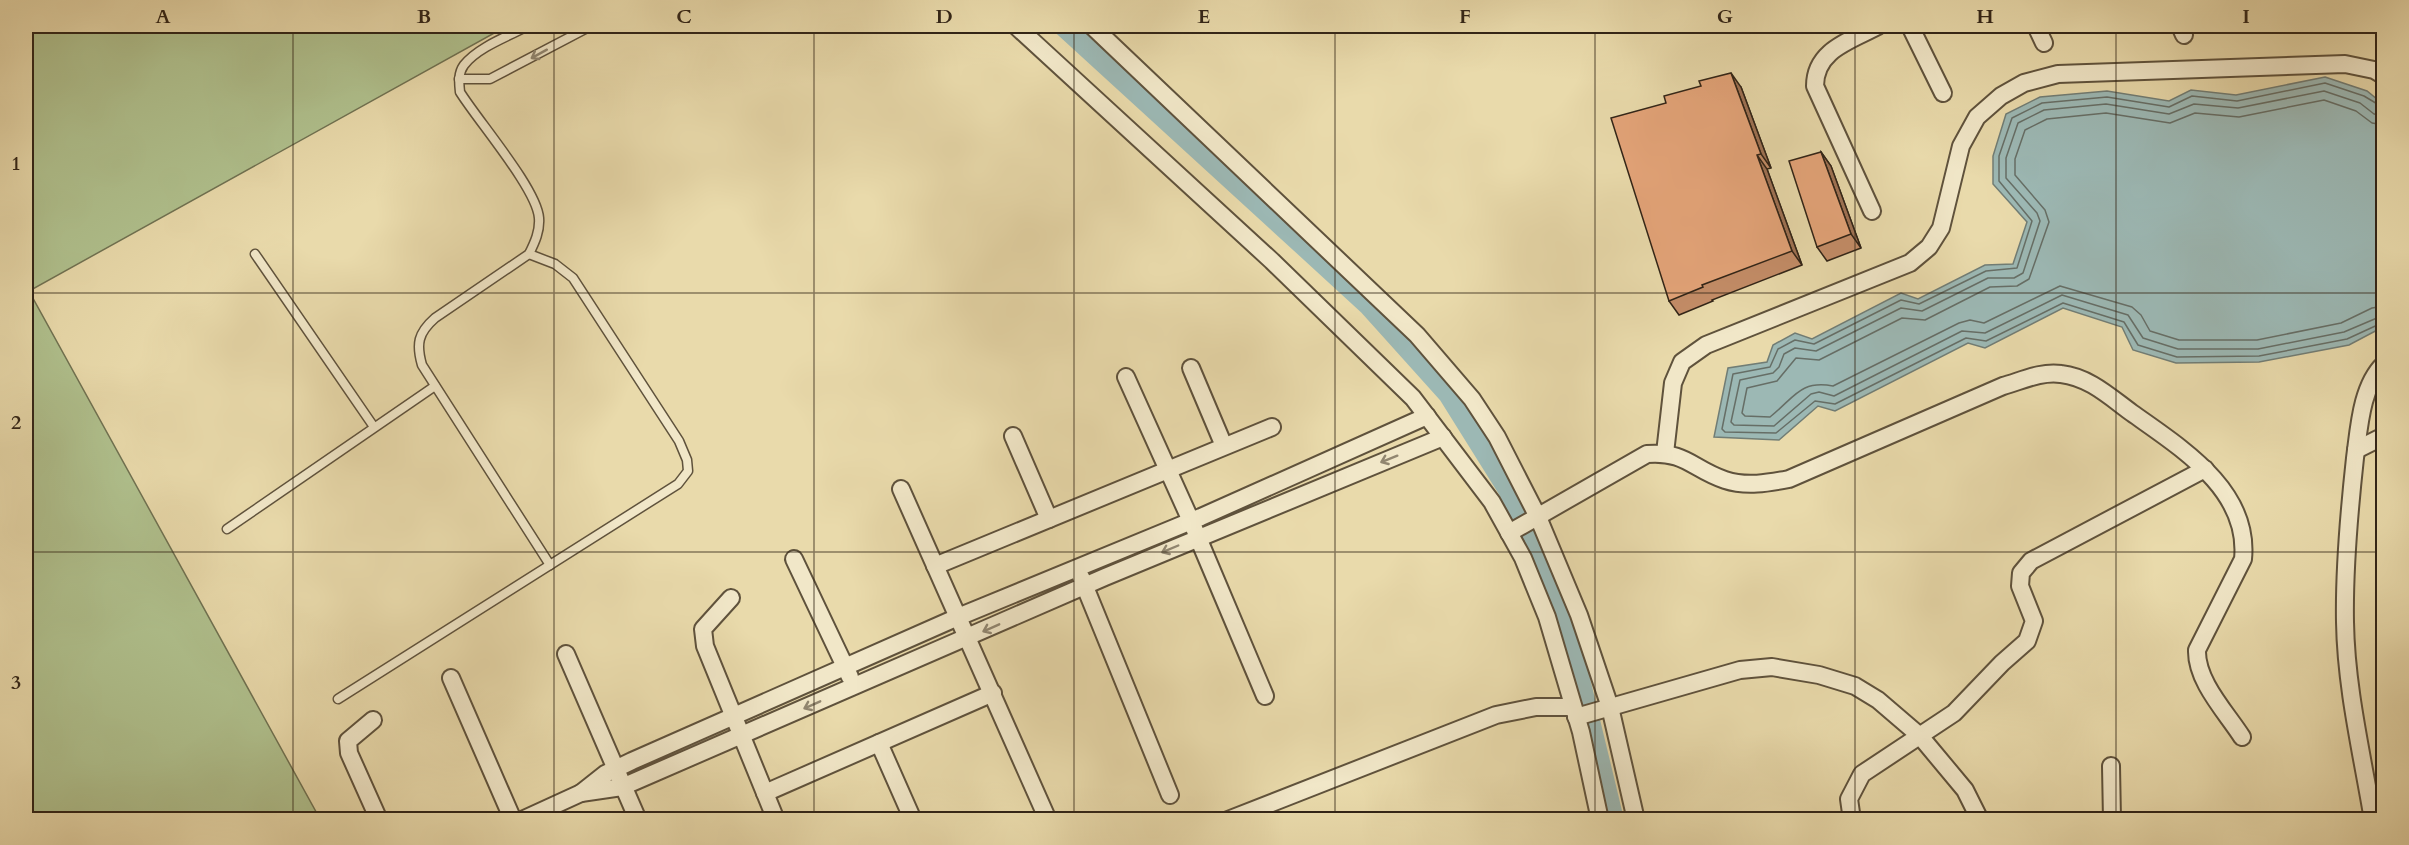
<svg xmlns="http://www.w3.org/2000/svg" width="2409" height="845" font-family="Cardo,serif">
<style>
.green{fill:#b0c18e;stroke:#707252;stroke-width:1.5}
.water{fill:#9cb8b4;stroke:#717d75;stroke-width:1.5}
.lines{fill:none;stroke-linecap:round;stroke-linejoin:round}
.shore{stroke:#666e66;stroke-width:1.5}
.canal{stroke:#9cb8b4;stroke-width:20}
.service-casing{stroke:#5f523c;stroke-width:11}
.minor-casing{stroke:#5f523c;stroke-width:20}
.service{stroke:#f1e7c8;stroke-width:8}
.minor{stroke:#f1e7c8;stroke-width:16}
.wall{fill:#c48d68;stroke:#312417;stroke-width:1.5}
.shaded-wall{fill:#a07355;stroke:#312417;stroke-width:1.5}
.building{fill:#e4a479;stroke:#312417;stroke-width:1.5}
.oneway{stroke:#918670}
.grid{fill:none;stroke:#312417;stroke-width:1.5;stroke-opacity:0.55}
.neatline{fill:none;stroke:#312417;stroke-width:2}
.grid-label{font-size:20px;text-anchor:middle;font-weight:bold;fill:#312417}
</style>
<rect width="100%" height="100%" fill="#e9daab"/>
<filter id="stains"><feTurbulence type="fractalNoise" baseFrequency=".00333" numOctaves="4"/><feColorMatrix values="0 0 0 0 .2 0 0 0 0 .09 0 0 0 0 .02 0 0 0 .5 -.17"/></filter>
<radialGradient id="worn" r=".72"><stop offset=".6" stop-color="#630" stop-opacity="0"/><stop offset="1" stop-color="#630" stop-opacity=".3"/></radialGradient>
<polygon class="green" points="26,26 507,26 29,291 320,819 26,819"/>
<polygon class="water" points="2325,77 2367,91 2383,104 2383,327 2349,345 2259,362 2176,363 2133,350 2122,327 2063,308 1985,348 1968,343 1835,411 1818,406 1779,440 1714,437 1728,368 1767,362 1773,345 1795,333 1812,339 1901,293 1918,299 1985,265 2013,264 2027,222 1993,184 1993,156 2006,114 2040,97 2107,91 2169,101 2191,90 2236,95"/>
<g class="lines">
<g class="shore">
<polyline points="2384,108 2364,96 2325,83 2237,101 2192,96 2169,107 2107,97 2042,103 2012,118 1999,156 1999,181 2032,221 2017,268 1986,271 1919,304 1901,300 1814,344 1795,340 1778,349 1770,367 1733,374 1722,429 1725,432 1776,433 1815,401 1835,404 1966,338 1986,341 2063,303 2124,322 2138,345 2177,357 2259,356 2347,339 2384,322"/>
<polyline points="2384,116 2374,114 2360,103 2324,91 2238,108 2194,104 2169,114 2106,104 2044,110 2018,123 2006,158 2006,178 2037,213 2040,221 2023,273 2014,278 1988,278 1922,311 1901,308 1816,351 1795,348 1784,354 1779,367 1773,373 1740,380 1731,422 1734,425 1774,426 1811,394 1819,392 1834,396 1962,331 1985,333 2062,295 2128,315 2143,338 2178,349 2258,349 2344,332 2384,315"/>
<path d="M2384,125L2372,123L2356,111L2324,100L2239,117L2195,113L2170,123L2106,113L2047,119L2025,130L2015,159V175L2045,210L2049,222L2029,279L2017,286L1990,287L1925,320L1902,318L1819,360L1796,358L1777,381L1747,388L1742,413L1745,416L1770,417C1795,397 1800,380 1833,386L1959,323L1970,320L1984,323L2060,286L2132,307L2141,315L2150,331L2179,340H2257L2341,323L2372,308L2384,306"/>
</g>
<polyline class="canal" points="1063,26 1368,305 1448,394 1508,490 1532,538 1571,642 1614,820"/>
<defs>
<g id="service">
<path d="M528,26C509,36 478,47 464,65C458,73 459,83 460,92C478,121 537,189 539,218C540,231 535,242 529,254L435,318C418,333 416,344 422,365L550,565"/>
<polyline points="459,79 490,79 591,26"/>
<polyline points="255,254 374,427"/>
<polyline points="227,529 435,386"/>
<polyline points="338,699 678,484 688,471 687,460 679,441 573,278 555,264 529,254"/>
</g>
<g id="minor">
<polyline points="1016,26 1272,261 1413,398 1492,502 1523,558 1547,617 1581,732 1600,820"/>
<polyline points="1092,26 1417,335 1472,399 1497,437 1538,517 1579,615 1610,707 1636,820"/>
<polyline points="1910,26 1943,93"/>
<polyline points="2036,26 2044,43"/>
<polyline points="2180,26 2184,35"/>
<path d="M1872,211L1815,86C1815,50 1850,41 1878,26"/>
<polyline points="1191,368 1224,446"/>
<polyline points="1126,377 1191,521 1265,696"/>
<polyline points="1427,416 1201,517 958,617 632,761 605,774 581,793 622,787 1105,577 1443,437"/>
<polyline points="1013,436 1049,519"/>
<polyline points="2356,450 2384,436"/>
<polyline points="1665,453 1673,383 1682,362 1706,345 1910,263 1929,247 1941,228 1961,146 1977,117 2001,96 2024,83 2058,74 2345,64 2374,70 2384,76"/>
<polyline points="901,489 1048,820"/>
<path d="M1509,533L1647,454C1686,451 1692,469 1725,480C1746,487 1768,483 1789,479L2003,386C2021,381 2041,371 2061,374C2089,377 2110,397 2132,413C2181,448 2250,490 2243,559L2197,650C2196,681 2226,712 2242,737"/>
<polyline points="794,559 850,677"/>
<polyline points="935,566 1272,427"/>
<polyline points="1081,577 1170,795"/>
<polyline points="731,598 703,629 705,646 776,820"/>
<polyline points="566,654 638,820"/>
<polyline points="451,678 513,820"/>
<polyline points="1576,717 1740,670 1772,667 1819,675 1855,686 1878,700 1920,736 1965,790 1980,820"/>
<polyline points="373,720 348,741 349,753 379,820"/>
<polyline points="879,743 913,820"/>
<polyline points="2111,766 2112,820"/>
<polyline points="765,793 993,693"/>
<polyline points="522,820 581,793"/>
<polyline points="1228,820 1496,715 1536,707 1573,707"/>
<polyline points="1852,820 1849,799 1862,774 1954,713 2002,663 2027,641 2034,621 2020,586 2021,573 2031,561 2205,469"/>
<path d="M2373,820C2362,754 2346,688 2345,622C2344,567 2349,513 2355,458C2359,429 2361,386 2384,364"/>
</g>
</defs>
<use href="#service" class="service-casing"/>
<use href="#minor" class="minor-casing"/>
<use href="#service" class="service"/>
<use href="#minor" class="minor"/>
</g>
<g class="wall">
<polygon points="1741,87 1771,168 1767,169 1802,265 1712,300 1713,301 1679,315 1669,301 1666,103"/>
<polygon points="1821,152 1831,166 1861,248 1827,261 1817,247"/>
</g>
<g class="shaded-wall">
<polygon points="1731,73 1741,87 1771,168 1761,154"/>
<polygon points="1821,152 1831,166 1861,248 1851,234"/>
<polygon points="1757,155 1767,169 1802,265 1792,251"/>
</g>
<g class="building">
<polygon points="1731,73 1761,154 1757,155 1792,251 1702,285 1703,287 1669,301 1611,118 1666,103 1664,96 1701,86 1699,81"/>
<polygon points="1821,152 1851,234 1817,247 1789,161"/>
</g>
<defs><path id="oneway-shaft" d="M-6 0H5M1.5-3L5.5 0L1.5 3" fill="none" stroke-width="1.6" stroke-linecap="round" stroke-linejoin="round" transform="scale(1.5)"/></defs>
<g class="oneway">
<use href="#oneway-shaft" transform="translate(539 54) rotate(151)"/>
<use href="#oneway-shaft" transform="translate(1389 459) rotate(158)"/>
<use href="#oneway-shaft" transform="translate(1170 549) rotate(157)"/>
<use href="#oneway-shaft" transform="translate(991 628) rotate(156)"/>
<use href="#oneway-shaft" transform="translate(812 705) rotate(156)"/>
</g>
<path class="grid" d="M293,26V820M554,26V820M814,26V820M1074,26V820M1335,26V820M1595,26V820M1855,26V820M2116,26V820M26,293H2384M26,552H2384"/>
<rect width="2409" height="845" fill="none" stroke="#e9daab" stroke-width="66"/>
<rect x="33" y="33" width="2343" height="779" class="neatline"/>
<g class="grid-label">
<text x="163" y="23">A</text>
<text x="424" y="23">B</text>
<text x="684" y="23">C</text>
<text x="944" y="23">D</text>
<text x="1204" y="23">E</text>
<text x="1465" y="23">F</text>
<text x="1725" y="23">G</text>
<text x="1985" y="23">H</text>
<text x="2246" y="23">I</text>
<text x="16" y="170">1</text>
<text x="16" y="429">2</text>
<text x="16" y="689">3</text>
</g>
<rect width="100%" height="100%" filter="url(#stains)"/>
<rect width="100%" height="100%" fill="url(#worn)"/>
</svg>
